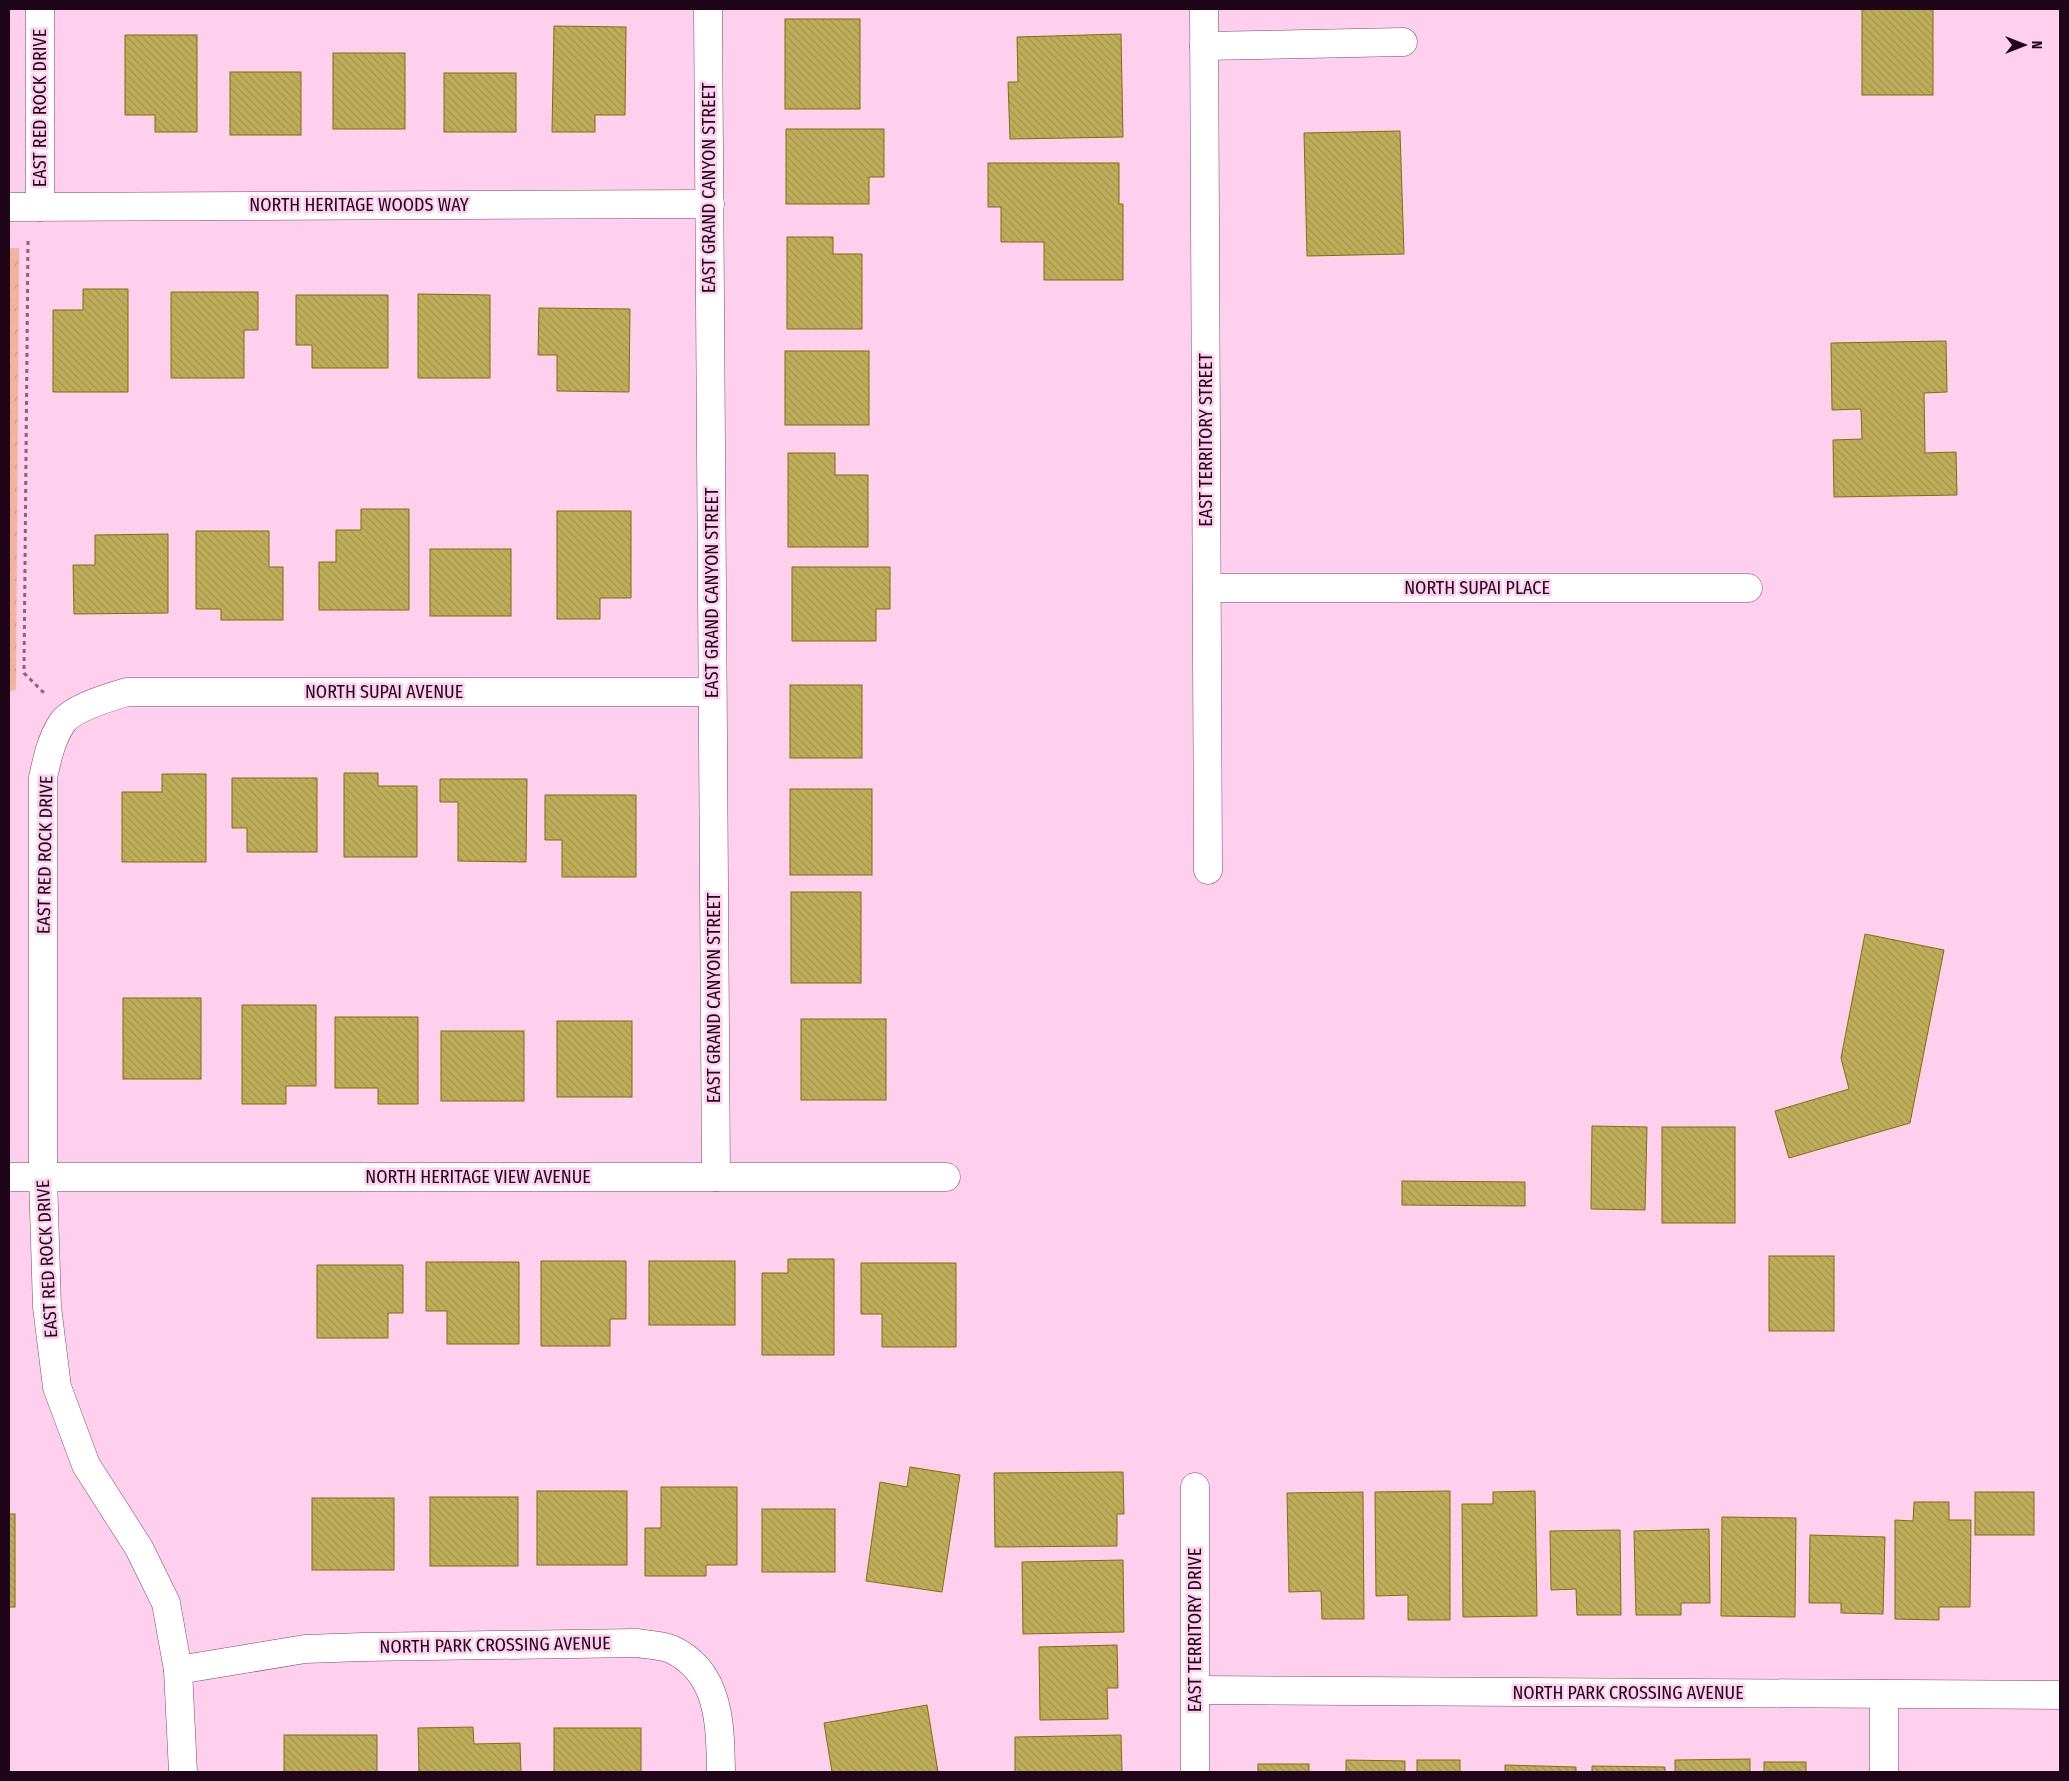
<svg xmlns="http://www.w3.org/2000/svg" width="2069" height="1781" font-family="'Fira Sans Condensed',sans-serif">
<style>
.park{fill:url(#park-crowns)}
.building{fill:url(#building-back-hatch);stroke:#7f6f0d}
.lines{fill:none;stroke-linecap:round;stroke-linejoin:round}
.minor-casing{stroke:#834271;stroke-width:29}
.path{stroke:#88657e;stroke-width:3;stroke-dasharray:4 4;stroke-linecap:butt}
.minor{stroke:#fff;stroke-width:28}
.labels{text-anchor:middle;stroke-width:5;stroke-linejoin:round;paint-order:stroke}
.street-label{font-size:18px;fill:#1e0518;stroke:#fed0ee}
</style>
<defs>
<pattern id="park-crowns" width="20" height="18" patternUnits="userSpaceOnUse" patternTransform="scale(1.25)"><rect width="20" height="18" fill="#f3b29d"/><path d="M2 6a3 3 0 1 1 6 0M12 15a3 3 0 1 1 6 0" fill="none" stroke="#d09886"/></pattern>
<pattern id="building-back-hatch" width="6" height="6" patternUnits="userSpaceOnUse" patternTransform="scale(1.25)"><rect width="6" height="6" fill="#beae59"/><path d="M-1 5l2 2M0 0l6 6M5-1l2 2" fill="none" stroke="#a3944d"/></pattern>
</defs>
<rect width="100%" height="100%" fill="#fed0ee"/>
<polygon class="park" points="9,248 19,248 16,689 9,692"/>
<g class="building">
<rect x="1862" y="9" width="71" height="86"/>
<rect x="785" y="19" width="75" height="90"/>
<polygon points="554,26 626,27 625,115 595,115 595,132 552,132"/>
<polygon points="1121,34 1123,137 1010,139 1008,82 1018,82 1017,37"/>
<polygon points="125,35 197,35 197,132 155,132 155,115 125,115"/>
<rect x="333" y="53" width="72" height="76"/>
<rect x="230" y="72" width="71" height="63"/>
<rect x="444" y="73" width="72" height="59"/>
<polygon points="786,129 884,129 884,177 869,177 869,204 786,204"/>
<polygon points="1400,131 1404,254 1307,256 1304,133"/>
<polygon points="988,163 1119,163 1119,204 1123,204 1123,280 1044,280 1044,242 1001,242 1001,207 988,207"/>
<polygon points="787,237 833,237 833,254 862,254 862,329 787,329"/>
<polygon points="83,289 128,289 128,392 53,392 53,310 83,310"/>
<polygon points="171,292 258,292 258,330 244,330 244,378 171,378"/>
<polygon points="418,294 490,295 490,378 418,378"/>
<polygon points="296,295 388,295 388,368 312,368 312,345 296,345"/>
<polygon points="539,308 630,309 629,392 557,391 557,355 538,355"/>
<polygon points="1946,341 1947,392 1924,393 1925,453 1956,452 1957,495 1834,497 1833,440 1862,439 1861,409 1832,410 1831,343"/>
<rect x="785" y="351" width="84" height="74"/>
<polygon points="788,453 835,453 835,475 868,475 868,547 788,547"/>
<polygon points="361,509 409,509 409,610 319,610 319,562 336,562 336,530 361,530"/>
<polygon points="557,511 631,511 631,598 600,598 600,619 557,619"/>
<polygon points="196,531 269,531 269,567 283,567 283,620 221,620 221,609 196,609"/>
<polygon points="168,534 168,613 74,614 73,565 95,565 95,535"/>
<rect x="430" y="549" width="81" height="67"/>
<polygon points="792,567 890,567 890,609 876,609 876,641 792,641"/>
<rect x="790" y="685" width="72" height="73"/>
<polygon points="344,773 378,773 378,786 417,786 417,857 344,857"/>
<polygon points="162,774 206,774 206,862 122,862 122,792 162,792"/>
<polygon points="232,778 317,778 317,852 247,852 247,828 232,828"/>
<polygon points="440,779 527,779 526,862 458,861 458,802 440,802"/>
<rect x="790" y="789" width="82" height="86"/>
<polygon points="545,795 636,795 636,877 562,877 562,840 545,840"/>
<rect x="791" y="892" width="70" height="91"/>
<polygon points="1865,934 1944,950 1910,1123 1789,1158 1775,1111 1849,1089 1841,1058"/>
<rect x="123" y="998" width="78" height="81"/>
<polygon points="242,1005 316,1005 316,1086 286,1086 286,1104 242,1104"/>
<polygon points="335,1017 418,1017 418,1104 378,1104 378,1088 335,1088"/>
<rect x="801" y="1019" width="85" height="81"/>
<rect x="557" y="1021" width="75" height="76"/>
<rect x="441" y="1031" width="83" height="70"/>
<polygon points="1592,1126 1647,1127 1645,1210 1591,1209"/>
<rect x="1662" y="1127" width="73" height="96"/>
<polygon points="1402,1181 1525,1182 1525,1206 1402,1205"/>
<rect x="1769" y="1256" width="65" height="75"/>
<polygon points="788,1259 834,1259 834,1355 762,1355 762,1273 788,1273"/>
<polygon points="541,1261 626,1261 626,1319 610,1319 610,1346 541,1346"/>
<rect x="649" y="1261" width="86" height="64"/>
<polygon points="426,1262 519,1262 519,1344 447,1344 447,1311 426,1311"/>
<polygon points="861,1263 956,1263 956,1347 882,1347 882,1314 861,1314"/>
<polygon points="317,1265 403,1265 403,1313 388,1313 388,1338 317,1338"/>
<polygon points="910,1467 960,1475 942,1592 866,1581 880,1482 907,1487"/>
<polygon points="1123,1472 1124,1514 1117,1514 1117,1546 995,1547 994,1473"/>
<polygon points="661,1487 737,1487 737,1565 706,1565 706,1576 645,1576 645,1528 661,1528"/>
<rect x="537" y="1491" width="90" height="74"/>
<polygon points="1450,1491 1450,1620 1408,1620 1408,1595 1376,1596 1375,1492"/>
<polygon points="1535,1491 1537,1616 1463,1617 1462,1504 1493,1504 1493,1492"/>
<polygon points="1363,1492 1364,1619 1322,1619 1321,1591 1289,1592 1287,1493"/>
<rect x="1975" y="1492" width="59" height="43"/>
<rect x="430" y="1497" width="88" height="69"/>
<rect x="312" y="1498" width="82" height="72"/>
<polygon points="1914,1502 1949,1502 1949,1520 1971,1520 1970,1607 1939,1607 1939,1620 1895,1619 1895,1520 1913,1521"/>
<rect x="762" y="1509" width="73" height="63"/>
<rect x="9" y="1514" width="6" height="93"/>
<polygon points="1722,1517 1796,1518 1795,1617 1721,1616"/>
<polygon points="1709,1529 1710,1603 1681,1603 1681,1615 1636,1615 1634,1531"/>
<polygon points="1620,1530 1621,1615 1577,1615 1576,1589 1551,1590 1550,1531"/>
<polygon points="1810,1535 1885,1537 1883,1614 1841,1613 1841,1603 1809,1603"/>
<polygon points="1123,1560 1124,1632 1023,1634 1022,1562"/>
<polygon points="1117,1645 1118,1688 1107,1688 1108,1719 1040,1720 1039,1647"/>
<polygon points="927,1705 938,1772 832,1772 824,1723"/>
<polygon points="473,1727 474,1744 520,1743 521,1772 419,1772 418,1728"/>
<rect x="554" y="1728" width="87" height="44"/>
<rect x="284" y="1735" width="93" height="37"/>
<polygon points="1121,1735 1122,1772 1015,1772 1015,1737"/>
<polygon points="1750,1759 1750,1772 1675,1772 1675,1760"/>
<polygon points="1346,1760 1405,1761 1405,1772 1346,1772"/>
<rect x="1417" y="1760" width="43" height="12"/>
<rect x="1764" y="1762" width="42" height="10"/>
<rect x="1258" y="1764" width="51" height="8"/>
<polygon points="1505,1765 1576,1767 1576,1772 1505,1772"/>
<polygon points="1592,1766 1665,1767 1665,1772 1592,1772"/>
</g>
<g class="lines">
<defs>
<g id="minor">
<polyline points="708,9 716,1177"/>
<polyline points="1204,9 1208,870"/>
<polyline points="1204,46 1403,42"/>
<polyline points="9,207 710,204"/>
<polyline points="40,207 40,9"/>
<polyline points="1207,588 1748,588"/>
<polyline points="9,1177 946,1177"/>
<polyline points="1195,1487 1195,1772"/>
<path d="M178,1670L305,1649L363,1647L637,1643C647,1645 661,1645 671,1649C721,1672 720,1726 721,1772"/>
<polyline points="1196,1690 2060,1695"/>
<polyline points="1884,1694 1884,1772"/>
<path d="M183,1772L178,1670L166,1603L139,1548L86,1465L57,1387L47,1307L43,1177V778C47,759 51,740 62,723C72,708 110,697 127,692H712"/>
</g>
</defs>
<use href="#minor" class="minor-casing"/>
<polyline class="path" points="28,241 24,673 45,694"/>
<use href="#minor" class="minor"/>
</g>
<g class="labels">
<g class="street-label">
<text transform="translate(40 108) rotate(-90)" y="6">EAST RED ROCK DRIVE</text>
<text transform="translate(709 188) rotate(-90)" y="6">EAST GRAND CANYON STREET</text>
<text x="359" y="211">NORTH HERITAGE WOODS WAY</text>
<text transform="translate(1206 440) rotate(-90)" y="6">EAST TERRITORY STREET</text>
<text x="1477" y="594">NORTH SUPAI PLACE</text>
<text transform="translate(712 593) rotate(-90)" y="6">EAST GRAND CANYON STREET</text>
<text x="384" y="698">NORTH SUPAI AVENUE</text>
<text transform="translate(45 855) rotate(-89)" y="6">EAST RED ROCK DRIVE</text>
<text transform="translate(714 998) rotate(-90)" y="6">EAST GRAND CANYON STREET</text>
<text x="478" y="1183">NORTH HERITAGE VIEW AVENUE</text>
<text transform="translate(47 1259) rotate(-93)" y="6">EAST RED ROCK DRIVE</text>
<text transform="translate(1195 1630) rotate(-90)" y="6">EAST TERRITORY DRIVE</text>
<text transform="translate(495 1645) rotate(-1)" y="6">NORTH PARK CROSSING AVENUE</text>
<text x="1628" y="1699">NORTH PARK CROSSING AVENUE</text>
</g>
</g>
<rect width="2069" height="1781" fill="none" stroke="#1e0518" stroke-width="20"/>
<g transform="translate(2024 45) rotate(90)" stroke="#fed0ee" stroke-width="4" paint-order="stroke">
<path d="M0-4L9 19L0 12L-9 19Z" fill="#1e0518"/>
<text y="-8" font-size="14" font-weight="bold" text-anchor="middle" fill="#1e0518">N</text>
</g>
</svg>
